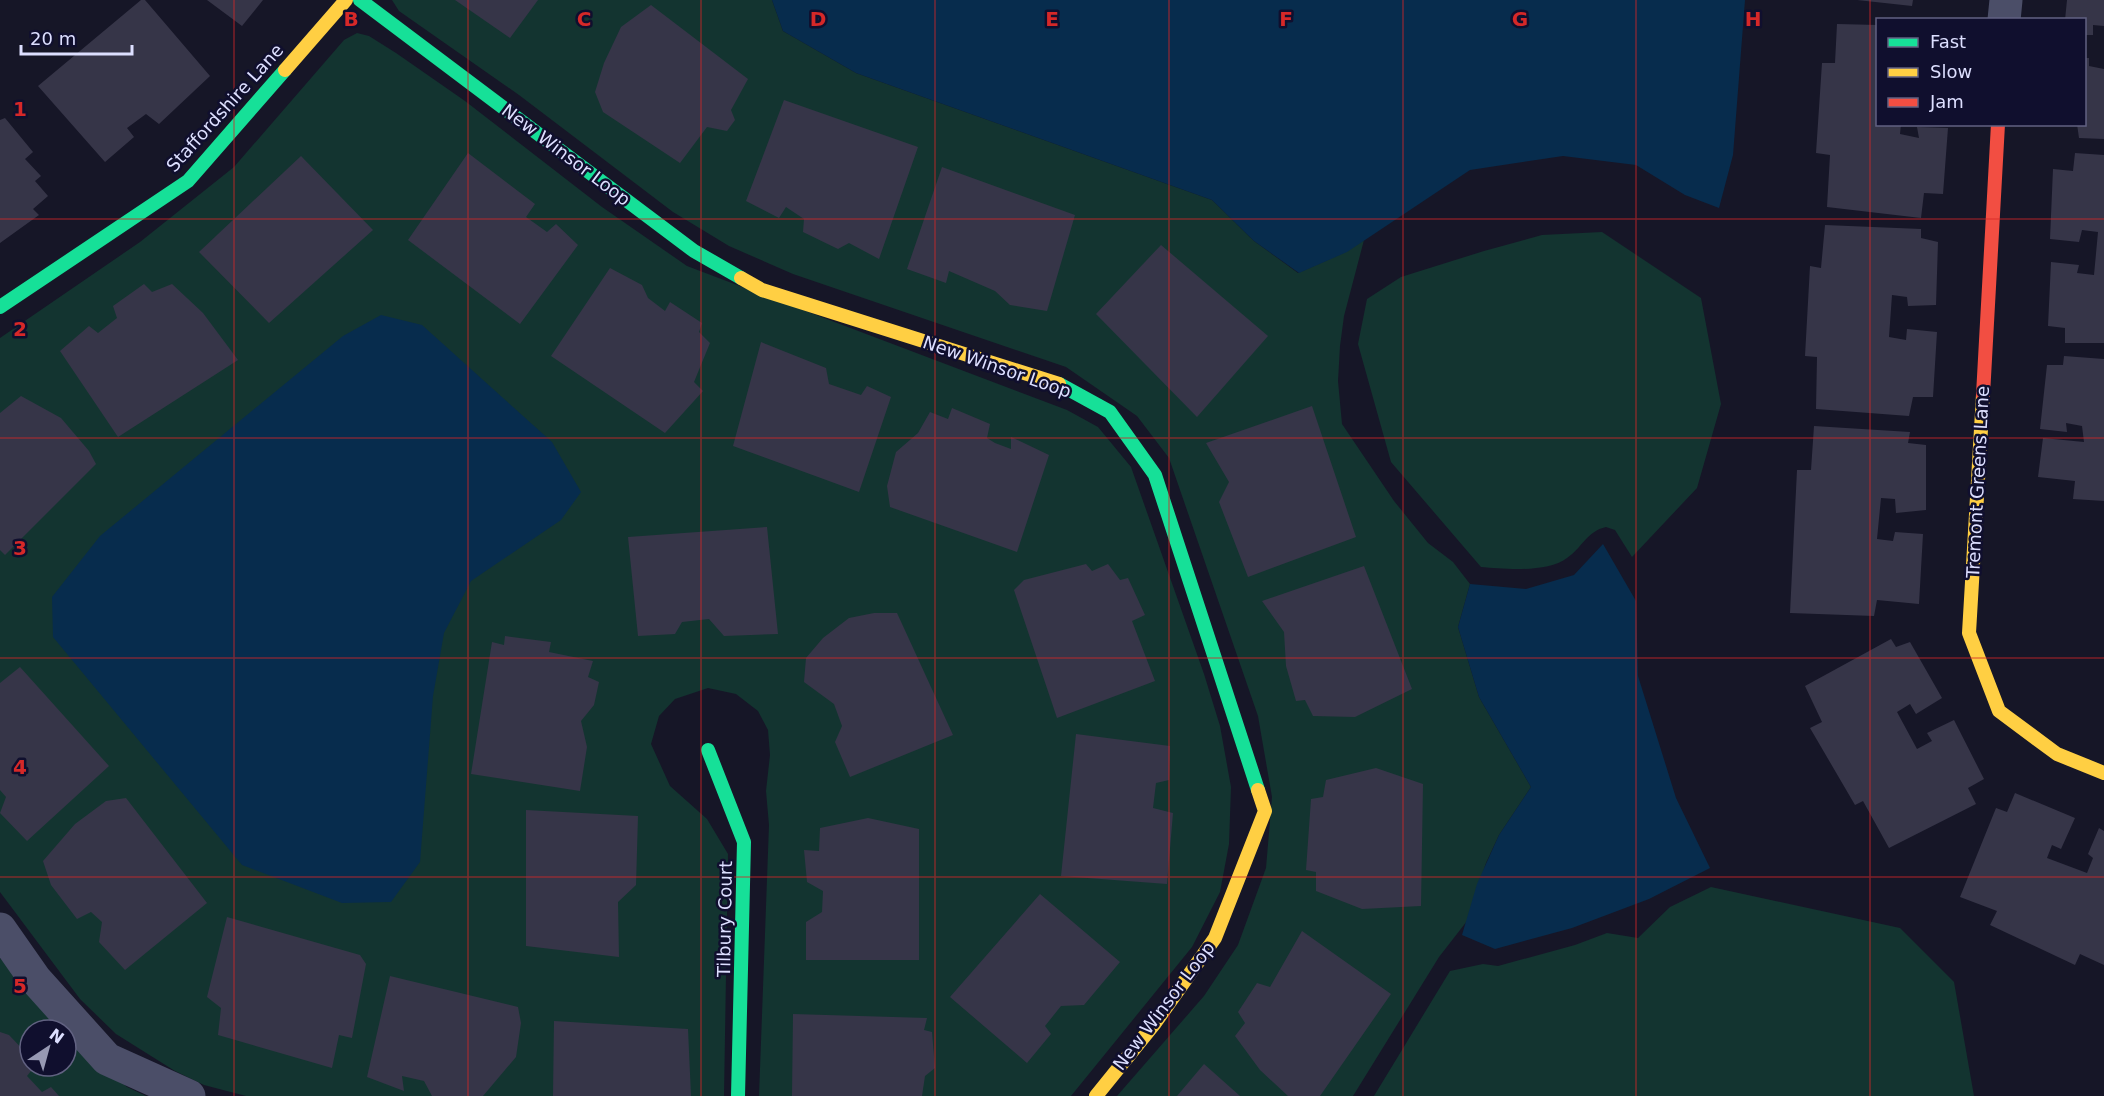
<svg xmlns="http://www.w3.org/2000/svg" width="2104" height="1096" font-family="'DejaVu Sans',sans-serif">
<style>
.green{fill:#133430}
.water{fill:#072c4d}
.building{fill:#363548}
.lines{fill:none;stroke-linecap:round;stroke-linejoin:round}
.street{stroke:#4b4e68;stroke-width:33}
.fast{stroke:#16e098;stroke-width:14}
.slow{stroke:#ffcf43;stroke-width:14}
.jam{stroke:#f24e42;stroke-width:14}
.grid{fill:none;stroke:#d62828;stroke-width:1.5;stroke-opacity:0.55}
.labels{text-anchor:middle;stroke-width:5;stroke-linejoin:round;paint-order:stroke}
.street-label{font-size:18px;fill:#dddfff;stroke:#100f2e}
.grid-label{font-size:20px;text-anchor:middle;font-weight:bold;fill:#d62828;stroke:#100f2e;stroke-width:5;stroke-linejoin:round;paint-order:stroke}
</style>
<rect width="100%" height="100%" fill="#161627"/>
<g class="green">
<polygon points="392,0 772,0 783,31 856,73 1212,200 1254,241 1298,273 1341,254 1364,240 1344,316 1340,346 1338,381 1342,424 1394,501 1428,543 1453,562 1470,584 1458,627 1479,697 1531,787 1499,835 1486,863 1467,921 1439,957 1353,1096 1117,1096 1204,996 1238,945 1266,868 1272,797 1258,716 1169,458 1137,416 1066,367 793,274 729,246 673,212 519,95 399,11"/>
<polygon points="357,33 369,36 396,53 465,101 602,207 687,266 1067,410 1098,427 1131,467 1204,674 1220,726 1231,787 1229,844 1220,892 1192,947 1071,1096 759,1096 769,825 766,791 770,755 768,730 758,711 736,694 708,688 675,699 659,716 651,744 670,786 707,819 728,854 724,1096 246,1096 204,1085 175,1071 116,1034 80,999 0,892 0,338 140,242 234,167 344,40"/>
<path d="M1602,232L1701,298L1721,404L1697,488L1632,557L1615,530L1606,527C1587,531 1582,548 1567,558C1547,573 1505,569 1481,567L1391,462L1358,344L1367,299L1401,277L1484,251L1542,235Z"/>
<polygon points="1711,887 1900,928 1954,982 1974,1096 1374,1096 1450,971 1483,964 1498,966 1575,945 1607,933 1638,938 1670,907"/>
<polygon points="0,958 60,1030 30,1030 30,1066 66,1066 66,1036 127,1087 146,1096 0,1096"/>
</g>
<g class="water">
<polygon points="772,0 1745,0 1733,155 1719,208 1685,195 1636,165 1563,156 1470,170 1347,252 1299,273 1254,241 1212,200 856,73 783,31"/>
<polygon points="381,315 422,325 552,442 581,492 561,520 471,581 444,633 433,696 420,862 391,902 342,903 242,865 53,637 52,597 100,536 343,336"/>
<polygon points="1603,544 1636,601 1638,676 1676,798 1710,868 1649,899 1572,928 1495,949 1462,935 1477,884 1499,835 1531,787 1479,697 1458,627 1470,584 1526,589 1574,575"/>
</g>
<g class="building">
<polygon points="141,0 145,0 210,76 159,124 146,114 127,128 134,137 105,162 38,86"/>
<polygon points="207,0 263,0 242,26"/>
<polygon points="455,0 538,0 510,38"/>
<polygon points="1857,0 1913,0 1912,6"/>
<polygon points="2067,0 2104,0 2104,26 2093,25 2093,35 2084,35 2084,20 2065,20"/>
<polygon points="651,5 748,79 731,110 735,120 727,131 707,127 680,163 603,112 595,92 604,63 621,27"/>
<polygon points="1837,24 1878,25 1878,124 1901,124 1900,134 1919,138 1917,127 1948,128 1943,194 1924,193 1921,218 1827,207 1830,155 1816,153 1822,63 1835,63"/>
<polygon points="2084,58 2089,58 2089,66 2104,69 2104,139 2079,138 2077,124 2084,124"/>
<polygon points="784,100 918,147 879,259 849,243 838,249 803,232 804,219 786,207 779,218 746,201"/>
<polygon points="5,118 33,152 25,159 41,176 35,181 48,196 33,209 39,215 0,243 0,120"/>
<polygon points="468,153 535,204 526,217 547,232 556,224 578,245 520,324 408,240"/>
<polygon points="2075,153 2104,155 2104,343 2065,343 2065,328 2048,326 2051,262 2079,265 2077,273 2094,275 2098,232 2082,230 2079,242 2050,239 2053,169 2073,171"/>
<polygon points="301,156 373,230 269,323 199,252"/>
<polygon points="942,167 1075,215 1047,311 1010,305 995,291 949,271 946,283 907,269"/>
<polygon points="1825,225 1921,229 1921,238 1938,242 1936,305 1908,306 1907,297 1892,295 1889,337 1906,340 1907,329 1937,332 1933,397 1913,397 1909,416 1816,409 1817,357 1805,356 1810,266 1821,268"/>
<polygon points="1161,245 1268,336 1197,417 1096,314"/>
<polygon points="610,268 642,285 648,298 665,311 670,302 702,323 699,332 710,343 694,382 703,391 665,433 551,356"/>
<polygon points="144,284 152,292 172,284 203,313 238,360 118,437 60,351 89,326 98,333 117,318 113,306"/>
<polygon points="761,342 826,368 829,384 861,395 867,386 891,397 859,492 733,446"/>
<polygon points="2064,356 2104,359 2104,501 2073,499 2075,481 2038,477 2043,438 2084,442 2082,426 2066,423 2067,432 2040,429 2047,365 2063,365"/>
<polygon points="21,396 61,418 89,451 96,464 5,555 0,550 0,413"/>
<polygon points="1312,406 1356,537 1248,577 1219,502 1229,482 1206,443"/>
<polygon points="952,408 990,424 987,438 995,443 1011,449 1011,437 1049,455 1017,552 890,507 887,486 896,452 918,433 930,412 948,419"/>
<polygon points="1814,426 1910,432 1908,443 1926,445 1926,510 1896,513 1895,499 1881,498 1877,539 1893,541 1895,532 1923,534 1919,604 1877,600 1874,616 1790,613 1797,470 1811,470"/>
<polygon points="767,527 778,634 724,636 709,619 682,622 675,634 638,636 628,537"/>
<polygon points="1086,564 1092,571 1108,564 1120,580 1128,578 1145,615 1132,621 1155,681 1057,718 1014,590 1024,580"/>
<polygon points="1364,566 1412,689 1355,717 1313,716 1305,700 1296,701 1286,666 1284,632 1262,601"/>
<polygon points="874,613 897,613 953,735 850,777 835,742 842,726 834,704 804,682 806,658 823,638 849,618"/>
<polygon points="505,636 551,642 549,652 593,661 588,677 599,682 594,705 581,721 587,747 580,791 471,774 492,642 504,645"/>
<polygon points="1891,639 1896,647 1910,642 1942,698 1916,714 1910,704 1897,712 1917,749 1932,741 1927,733 1954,720 1984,779 1968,788 1976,804 1889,848 1863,801 1855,805 1810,728 1822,722 1805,686"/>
<polygon points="20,667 109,766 27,841 0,813 6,797 0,790 0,683"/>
<polygon points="1076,734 1170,746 1169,780 1156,783 1153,808 1173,813 1167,884 1061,876"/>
<polygon points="1376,768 1423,784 1421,906 1362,909 1316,891 1316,872 1306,870 1311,799 1323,797 1326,780"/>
<polygon points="2015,793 2075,818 2061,849 2052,845 2047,858 2087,873 2093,858 2088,854 2099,828 2104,831 2104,965 2080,954 2075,965 1990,925 1997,911 1960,897 1996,808 2007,812"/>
<polygon points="126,798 207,903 125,970 99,942 102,922 91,912 77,919 51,885 43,861 75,824 106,801"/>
<polygon points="526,810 638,816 636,885 618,902 619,957 526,946"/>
<polygon points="868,818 919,829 919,960 806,960 806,922 822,912 823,891 807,882 804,850 819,851 820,828"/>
<polygon points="1040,894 1120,962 1084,1005 1061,1006 1045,1026 1051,1034 1027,1063 950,997"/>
<polygon points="227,917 360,955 366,964 352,1038 339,1035 332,1068 218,1035 221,1008 207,997"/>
<polygon points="1302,931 1391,994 1320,1096 1288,1096 1260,1070 1235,1036 1245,1023 1238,1012 1257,983 1270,987"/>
<polygon points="390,976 518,1007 521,1023 516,1057 483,1096 432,1096 424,1081 402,1076 404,1091 367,1077"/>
<polygon points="793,1014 927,1018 924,1030 932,1032 935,1068 925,1076 922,1096 792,1096"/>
<polygon points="554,1021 688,1029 691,1096 553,1096"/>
<polygon points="0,1032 9,1035 30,1057 30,1066 35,1066 27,1076 42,1092 51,1087 59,1096 0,1096"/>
<polygon points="1204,1064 1240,1096 1177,1096"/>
</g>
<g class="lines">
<g class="street">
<polyline points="2004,20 2006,0"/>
<polyline points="0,929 35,979 107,1059 189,1096"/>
</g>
<g class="fast">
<polyline points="360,0 694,251 741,278"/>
<polyline points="0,307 188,181 285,70"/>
<polyline points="1059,384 1110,412 1155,475 1258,790"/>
<polyline points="708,750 744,842 738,1096"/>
</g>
<g class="slow">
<polyline points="285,70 346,0"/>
<polyline points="741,278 762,290 1059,384"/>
<polyline points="1983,395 1969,633 1999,711 2057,754 2104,773"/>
<polyline points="1096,1096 1155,1023 1215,938 1265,811 1258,790"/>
</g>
<polyline class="jam" points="1983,395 1998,124"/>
</g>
<path class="grid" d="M234,0V1096M468,0V1096M701,0V1096M935,0V1096M1169,0V1096M1403,0V1096M1636,0V1096M1870,0V1096M0,219H2104M0,438H2104M0,658H2104M0,877H2104"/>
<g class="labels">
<g class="street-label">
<text transform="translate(225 108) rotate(-48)" y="6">Staffordshire Lane</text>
<text transform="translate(566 155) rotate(37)" y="6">New Winsor Loop</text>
<text transform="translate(997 367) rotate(19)" y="6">New Winsor Loop</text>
<text transform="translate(1978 482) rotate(-87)" y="6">Tremont Greens Lane</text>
<text transform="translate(725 919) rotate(-89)" y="6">Tilbury Court</text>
<text transform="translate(1164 1006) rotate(-53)" y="6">New Winsor Loop</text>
</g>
</g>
<g class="grid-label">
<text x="351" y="26">B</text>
<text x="584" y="26">C</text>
<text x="818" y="26">D</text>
<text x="1052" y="26">E</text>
<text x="1286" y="26">F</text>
<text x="1520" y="26">G</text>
<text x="1753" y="26">H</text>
<text x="20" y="116">1</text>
<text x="20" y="336">2</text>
<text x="20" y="555">3</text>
<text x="20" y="774">4</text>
<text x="20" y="993">5</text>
</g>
<rect x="1876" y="18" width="210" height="108" fill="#100f2e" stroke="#626282" stroke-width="1.5"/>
<rect x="1888" y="38" width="30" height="9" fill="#16e098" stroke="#626282" stroke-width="1.5"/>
<text x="1930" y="48" font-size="18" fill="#dddfff">Fast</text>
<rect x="1888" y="68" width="30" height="9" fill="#ffcf43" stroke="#626282" stroke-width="1.5"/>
<text x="1930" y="78" font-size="18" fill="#dddfff">Slow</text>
<rect x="1888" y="98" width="30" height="9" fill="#f24e42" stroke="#626282" stroke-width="1.5"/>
<text x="1930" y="108" font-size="18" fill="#dddfff">Jam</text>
<g transform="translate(48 1048) rotate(36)"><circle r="28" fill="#100f2e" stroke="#626282" stroke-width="1.5"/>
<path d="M0-4.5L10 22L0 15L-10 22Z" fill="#9799b3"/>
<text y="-9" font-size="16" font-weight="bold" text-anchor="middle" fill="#dddfff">N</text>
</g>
<path d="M21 45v9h111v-9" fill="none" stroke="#dddfff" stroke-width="3"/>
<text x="30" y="45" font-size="18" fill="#dddfff" stroke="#100f2e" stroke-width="4.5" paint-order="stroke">20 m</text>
</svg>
